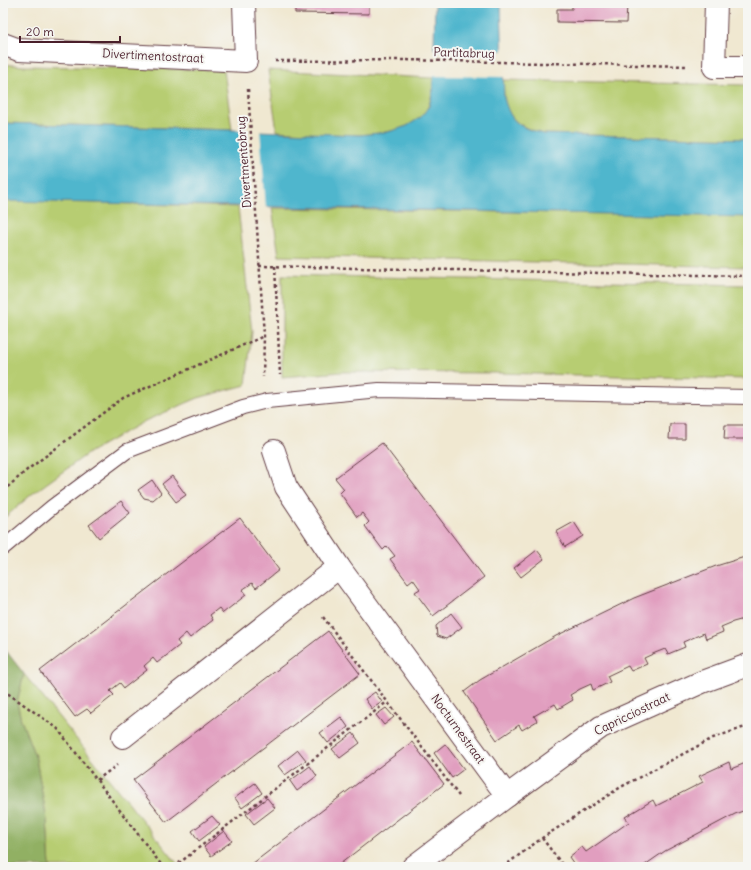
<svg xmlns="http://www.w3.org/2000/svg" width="751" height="870" font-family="Delius,sans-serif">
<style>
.green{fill:#b7cd72;stroke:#80764e}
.forest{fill:#91b064;stroke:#6e6848}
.water{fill:#4fb6cd;stroke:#4c6a7c}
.pier{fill:#f0e8d1}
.building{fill:#e19ebf}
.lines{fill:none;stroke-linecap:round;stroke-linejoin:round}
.lane-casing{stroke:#633d44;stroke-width:16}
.street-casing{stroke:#633d44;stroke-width:24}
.path{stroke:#633d44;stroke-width:2.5;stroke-dasharray:3 3;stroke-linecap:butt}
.lane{stroke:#fff;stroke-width:14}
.street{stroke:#fff;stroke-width:22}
.labels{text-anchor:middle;stroke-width:4;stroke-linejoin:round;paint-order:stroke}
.street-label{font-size:12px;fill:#4a1f2b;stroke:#f6f6f2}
</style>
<rect width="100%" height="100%" fill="#f6f6f2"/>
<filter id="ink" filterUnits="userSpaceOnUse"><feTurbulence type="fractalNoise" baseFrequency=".025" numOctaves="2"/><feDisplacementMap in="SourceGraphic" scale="8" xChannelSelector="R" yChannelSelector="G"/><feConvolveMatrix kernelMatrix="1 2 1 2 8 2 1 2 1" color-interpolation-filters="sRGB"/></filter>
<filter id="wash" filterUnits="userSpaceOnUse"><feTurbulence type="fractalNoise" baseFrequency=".012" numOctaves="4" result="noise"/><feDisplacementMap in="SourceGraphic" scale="16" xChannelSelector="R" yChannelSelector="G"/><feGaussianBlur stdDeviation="0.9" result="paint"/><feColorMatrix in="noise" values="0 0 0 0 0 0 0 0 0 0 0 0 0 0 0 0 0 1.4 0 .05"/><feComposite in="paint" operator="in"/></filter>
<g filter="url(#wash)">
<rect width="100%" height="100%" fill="#f0e8d1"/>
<g class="green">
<polygon points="3,64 24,66 224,70 232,130 3,123"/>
<path d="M268,70L433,78C433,92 431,108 420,118C389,144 315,133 277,131Z"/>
<path d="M503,80L748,85V139L543,134C510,124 504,114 503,80Z"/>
<polygon points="3,200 238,207 252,332 246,385 198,398 145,421 90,452 32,494 3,519"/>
<polygon points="272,208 748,216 748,267 279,256"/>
<polygon points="282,275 748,285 748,379 494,373 342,372 282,377"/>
<polygon points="24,674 180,867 50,867 47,820 36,759 21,720 17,702"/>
</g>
<polygon class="forest" points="3,647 24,674 17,702 21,720 36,759 47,820 50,867 3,867"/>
<path class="water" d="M435,3H501L504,98C511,123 519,127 543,134L748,139V217L3,201V123L232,130L360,135L388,132L407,126L421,117L429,106L433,91Z"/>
<g class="pier">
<polygon points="432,49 504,51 505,77 431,76"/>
<polygon points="242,128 260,129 266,209 248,209"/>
</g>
<g id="blocks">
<g class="building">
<polygon points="295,3 369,3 369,14 295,13"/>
<polygon points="572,3 654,3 654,6 627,5 626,23 557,22 557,9 572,9"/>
<polygon points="670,424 685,424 685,439 669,439"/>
<polygon points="725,425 745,425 745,439 724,439"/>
<polygon points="382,443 484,577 433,616 415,592 420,589 413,579 408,583 390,559 395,556 387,546 383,550 365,526 369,522 362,513 357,517 340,493 344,489 335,478"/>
<polygon points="172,476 186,495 176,502 162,484"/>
<polygon points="152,480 161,493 153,500 144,498 138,490"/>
<polygon points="121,501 130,513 99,538 89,525"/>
<polygon points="240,518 279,570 256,588 252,583 242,590 246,595 223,613 219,608 210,615 213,620 190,638 186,633 177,641 180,645 157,663 153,658 144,666 147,670 124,688 120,683 110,691 114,695 91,713 87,709 75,717 40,671"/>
<polygon points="574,522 583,536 565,547 556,532"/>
<polygon points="537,550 544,559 521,577 514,568"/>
<polygon points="748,556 748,623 745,624 744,619 733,622 721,627 723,632 706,639 704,633 683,642 685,647 668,654 665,649 655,653 644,658 647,664 631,671 628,666 607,676 610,682 593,690 591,684 580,689 570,695 573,700 558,709 555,704 534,716 537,721 522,730 519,725 497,740 464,692 480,680 556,636 634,598 716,566"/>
<polygon points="451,613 462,627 446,639 437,636 436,626"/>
<polygon points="328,631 360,674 166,822 133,780"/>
<polygon points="375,692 382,702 372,709 365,699"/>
<polygon points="386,708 394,717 384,725 376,715"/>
<polygon points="341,717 348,727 328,743 320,733"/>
<polygon points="353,733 360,743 340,758 332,749"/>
<polygon points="412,742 444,784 401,817 336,867 248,867"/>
<polygon points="445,744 464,769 452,778 434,753"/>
<polygon points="298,750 306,760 285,775 278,766"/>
<polygon points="729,762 731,769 748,762 748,809 735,814 665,851 642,867 576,867 569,857 582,847 586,852 629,822 625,817 653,800 656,806 703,782 699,776"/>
<polygon points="310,766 317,776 297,791 290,781"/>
<polygon points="255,783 262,793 242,808 235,798"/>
<polygon points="267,798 275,808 254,824 246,814"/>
<polygon points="212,816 220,825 199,841 192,831"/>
<polygon points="224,831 232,841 211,856 204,847"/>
</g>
</g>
</g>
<g filter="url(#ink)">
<use href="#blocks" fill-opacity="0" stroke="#633d44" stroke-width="1"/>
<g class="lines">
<defs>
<polyline id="lane" points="3,548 52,507 127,451 243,407 267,401 379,390 748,397"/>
<g id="street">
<polyline points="716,3 714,67 748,67"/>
<polyline points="3,44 19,50 246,61 244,3"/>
<polyline points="274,451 286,487 339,567 507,796 413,867"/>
<polyline points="123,737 339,567"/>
<polyline points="507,796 601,727 702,682 748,665"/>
</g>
</defs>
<use href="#lane" class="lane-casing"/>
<use href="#street" class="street-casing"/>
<g class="path">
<polyline points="275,61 403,60 686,66"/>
<polyline points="248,89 264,336 263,377"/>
<polyline points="259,266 748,276"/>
<polyline points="275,266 280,375"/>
<polyline points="3,491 27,470 123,398 264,336"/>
<polyline points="323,617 459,796"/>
<polyline points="3,690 57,728 163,867"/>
<polyline points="97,780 117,765"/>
<polyline points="542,838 564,867"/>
<polyline points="174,867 387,702"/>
<polyline points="503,867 542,838 621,787 713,738 748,726"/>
<polyline points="741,867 748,864"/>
</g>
<use href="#lane" class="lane"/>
<use href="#street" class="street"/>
</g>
</g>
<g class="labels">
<g class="street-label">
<text transform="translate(464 53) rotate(2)" y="4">Partitabrug</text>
<text transform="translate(153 56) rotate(3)" y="4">Divertimentostraat</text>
<text transform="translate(244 162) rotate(-94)" y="4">Divertmentobrug</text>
<text transform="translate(632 714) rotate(-26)" y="4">Capricciostraat</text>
<text transform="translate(458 729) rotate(54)" y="4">Nocturnestraat</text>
</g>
</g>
<rect width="751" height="870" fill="none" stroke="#f6f6f2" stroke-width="16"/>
<path d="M20 36v6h100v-6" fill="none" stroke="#4a1f2b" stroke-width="2"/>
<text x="26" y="36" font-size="12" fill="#4a1f2b" stroke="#f6f6f2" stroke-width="3" paint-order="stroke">20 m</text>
</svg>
